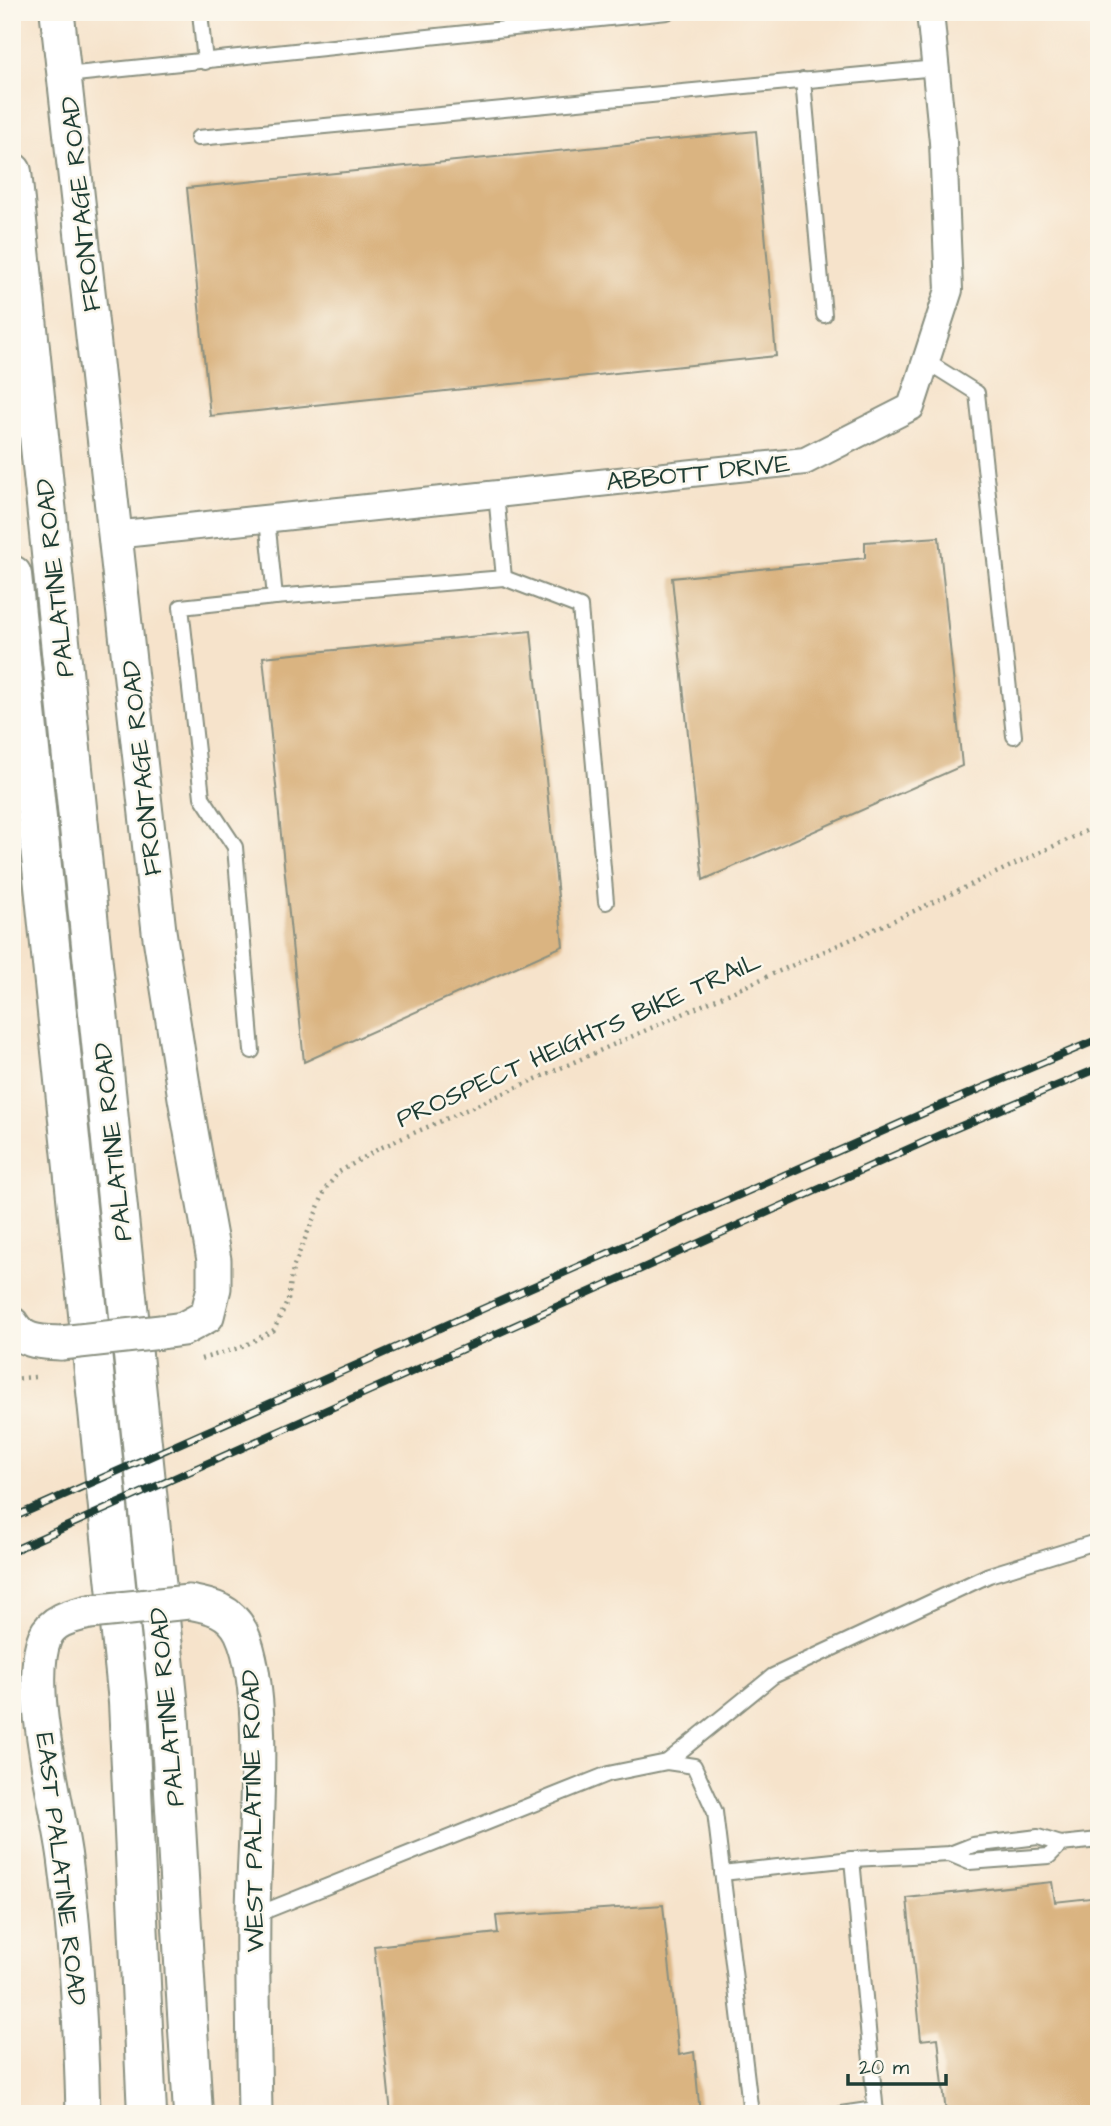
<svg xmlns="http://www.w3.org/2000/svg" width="1111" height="2126" font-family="'Architects Daughter',sans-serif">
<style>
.building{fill:#dab481}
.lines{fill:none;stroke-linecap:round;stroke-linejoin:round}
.service-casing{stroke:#8a9080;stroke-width:18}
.minor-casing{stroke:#8a9080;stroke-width:30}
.tertiary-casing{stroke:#8a9080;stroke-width:37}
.trunk-casing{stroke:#8a9080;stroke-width:42}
.path{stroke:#8a9080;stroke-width:4.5;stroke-dasharray:2 5;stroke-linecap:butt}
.service{stroke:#fff;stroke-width:14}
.minor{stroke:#fff;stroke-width:26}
.tertiary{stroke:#fff;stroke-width:33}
.trunk{stroke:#fff;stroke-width:38}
.rail-casing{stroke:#1f3d34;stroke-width:8}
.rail{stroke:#fbf7ec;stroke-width:5;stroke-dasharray:16;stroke-linecap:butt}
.tertiary-bridge-casing{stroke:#8a9080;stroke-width:37;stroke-linecap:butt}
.tertiary-bridge{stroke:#fff;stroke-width:33}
.labels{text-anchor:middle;stroke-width:5;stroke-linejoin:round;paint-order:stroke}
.street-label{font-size:26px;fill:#1f3d34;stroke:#fbf7ec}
</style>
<rect width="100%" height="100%" fill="#fbf7ec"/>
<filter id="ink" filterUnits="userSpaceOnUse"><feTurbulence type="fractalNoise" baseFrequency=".0143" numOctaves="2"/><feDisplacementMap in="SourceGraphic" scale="14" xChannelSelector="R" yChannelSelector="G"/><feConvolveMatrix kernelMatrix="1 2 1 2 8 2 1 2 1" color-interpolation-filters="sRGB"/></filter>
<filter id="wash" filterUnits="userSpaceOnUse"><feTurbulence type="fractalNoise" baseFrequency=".00686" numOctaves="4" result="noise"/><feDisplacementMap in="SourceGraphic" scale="28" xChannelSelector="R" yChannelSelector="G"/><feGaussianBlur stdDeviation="1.57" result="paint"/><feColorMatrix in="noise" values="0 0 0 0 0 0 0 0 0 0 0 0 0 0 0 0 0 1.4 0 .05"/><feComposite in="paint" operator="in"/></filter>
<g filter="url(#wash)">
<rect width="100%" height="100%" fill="#f6e3cb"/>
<g id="blocks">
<g class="building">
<polygon points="756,131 776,356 210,416 187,188"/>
<polygon points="939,537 962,766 703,880 672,578 865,558 865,542"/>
<polygon points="531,631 563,946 304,1062 263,657"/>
<polygon points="1052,1882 1055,1902 1099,1897 1099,2114 946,2114 938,2038 921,2040 907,1898"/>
<polygon points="663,1905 679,2055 694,2052 700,2114 391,2114 374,1946 498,1933 496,1916"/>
</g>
</g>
</g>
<g filter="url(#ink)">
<use href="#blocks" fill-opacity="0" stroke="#8a9080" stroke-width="2"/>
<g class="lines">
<defs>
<g id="service">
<polyline points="200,12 205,62"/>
<polyline points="66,75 667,12"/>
<polyline points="803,80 824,315"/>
<polyline points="198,138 936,68"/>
<polyline points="926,361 977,393 1014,736"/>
<polyline points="267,519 275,597 504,578 496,494"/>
<polyline points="504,578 580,607 606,902"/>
<polyline points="252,1051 235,847 202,797 181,607 275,597"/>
<polyline points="667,1762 773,1676 989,1575 1099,1541"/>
<polyline points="950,1854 969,1862 1049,1856 1061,1844"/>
<polyline points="852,1859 950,1854 973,1845 1038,1837 1061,1844 1099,1840"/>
<polyline points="722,1873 852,1859 876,2114"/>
<polyline points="253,1916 608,1774 667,1762 694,1766 715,1812 751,2114"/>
<polyline points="841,2114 875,2109"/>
</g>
<polyline id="minor" points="114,535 805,461 911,407 949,290 943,142 930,12"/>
<g id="tertiary">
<polyline points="57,12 159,931 185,1098 214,1260 214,1288 207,1316 183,1329 161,1332"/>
<path d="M12,1324C23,1343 41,1342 61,1343"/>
<path d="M189,1602C211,1606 230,1610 241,1632C269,1691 254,1842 253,1912C252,1979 254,2046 255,2114"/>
<path d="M83,2114C81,2028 76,1943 65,1858C58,1803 25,1686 45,1637C53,1619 73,1616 89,1612"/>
</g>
<g id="trunk">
<polyline points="12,172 169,1707 193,2114"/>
<polyline points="12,575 128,1702 147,2114"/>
</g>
</defs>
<use href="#service" class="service-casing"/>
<use href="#minor" class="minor-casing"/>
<use href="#tertiary" class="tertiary-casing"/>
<use href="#trunk" class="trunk-casing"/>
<g class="path">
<polyline points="201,1359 242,1347 274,1330 288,1300 293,1268 326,1188 339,1172 380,1148 897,919 1099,825"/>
<polyline points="12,1379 35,1377"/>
</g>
<use href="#service" class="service"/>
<use href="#minor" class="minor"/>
<use href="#tertiary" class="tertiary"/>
<use href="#trunk" class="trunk"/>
<defs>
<g id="rail">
<polyline points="12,1518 935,1108 1099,1039"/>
<polyline points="12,1551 942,1134 1099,1068"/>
</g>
</defs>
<use href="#rail" class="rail-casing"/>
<use href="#rail" class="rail"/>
<defs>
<g id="tertiary-bridge">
<polyline points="61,1343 161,1332"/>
<polyline points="89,1612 189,1602"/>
</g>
</defs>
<use href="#tertiary-bridge" class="tertiary-bridge-casing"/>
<use href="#tertiary-bridge" class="tertiary-bridge"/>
</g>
</g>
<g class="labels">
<g class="street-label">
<text transform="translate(80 204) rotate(-96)" y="9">FRONTAGE ROAD</text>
<text transform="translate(698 472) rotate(-6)" y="9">ABBOTT DRIVE</text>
<text transform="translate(54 578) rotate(-96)" y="9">PALATINE ROAD</text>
<text transform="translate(141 768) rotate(-96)" y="9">FRONTAGE ROAD</text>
<text transform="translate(578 1039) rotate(-24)" y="9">PROSPECT HEIGHTS BIKE TRAIL</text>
<text transform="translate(112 1142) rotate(-96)" y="9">PALATINE ROAD</text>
<text transform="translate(166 1707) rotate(-95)" y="9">PALATINE ROAD</text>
<text transform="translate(252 1811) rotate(-91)" y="9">WEST PALATINE ROAD</text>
<text transform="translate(62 1869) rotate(83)" y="9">EAST PALATINE ROAD</text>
</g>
</g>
<rect width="1111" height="2126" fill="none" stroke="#fbf7ec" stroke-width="42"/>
<path d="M848 2074v10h98v-10" fill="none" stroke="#1f3d34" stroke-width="3.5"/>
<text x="859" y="2074" font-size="21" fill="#1f3d34" stroke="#fbf7ec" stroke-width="5" paint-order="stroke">20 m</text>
</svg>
